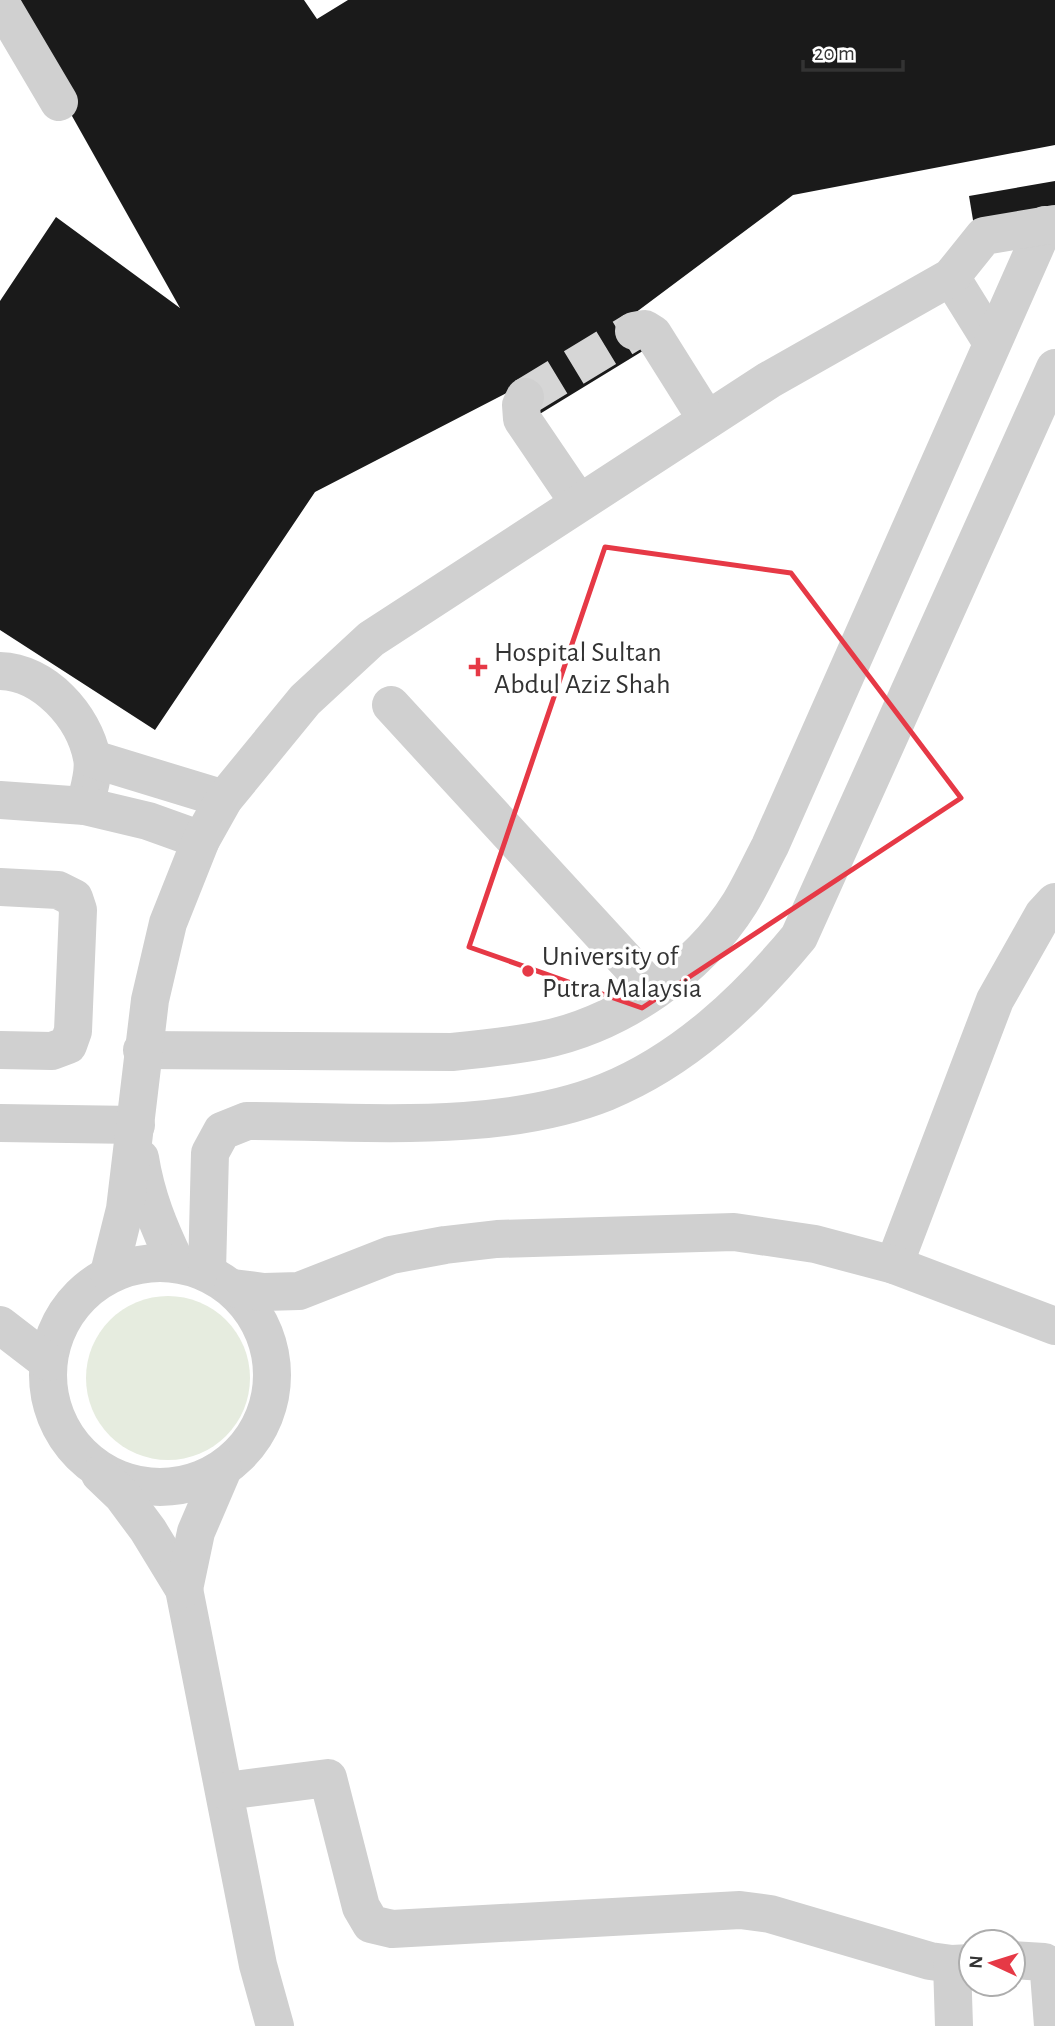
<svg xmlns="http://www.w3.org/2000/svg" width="1055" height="2026" font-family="'Alegreya Sans',sans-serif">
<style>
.green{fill:#e6ecdf}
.building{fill:#1a1a1a}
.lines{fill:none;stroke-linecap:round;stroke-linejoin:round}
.minor-tunnel{stroke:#d6d6d6;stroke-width:38;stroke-dasharray:38 19;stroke-linecap:butt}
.minor{stroke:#d0d0d0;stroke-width:38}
.marked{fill:none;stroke:#e63946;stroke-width:5;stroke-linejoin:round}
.poi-dot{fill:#e63946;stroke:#fff;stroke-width:2.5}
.labels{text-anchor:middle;stroke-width:7;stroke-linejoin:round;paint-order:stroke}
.poi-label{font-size:28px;fill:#333;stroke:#fff;text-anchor:start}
</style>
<rect width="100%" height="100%" fill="#fff"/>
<circle class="green" cx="168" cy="1378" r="82"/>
<g class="building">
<polygon points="16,0 304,0 317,19 348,0 1055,0 1055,145 793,195 627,319 646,349 538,415 518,387 315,492 155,730 0,630 0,301 56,217 180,308 9,4"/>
<polygon points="1055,181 1055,212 974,226 969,196"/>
</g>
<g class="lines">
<polyline class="minor-tunnel" points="525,397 634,331"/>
<g class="minor">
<polyline points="0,2 59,102"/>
<polyline points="951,277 992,343"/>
<polyline points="634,331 645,329 653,334 707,420"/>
<polyline points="525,397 521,405 522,419 579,503"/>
<path d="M0,671C44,672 84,716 92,758C95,772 88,792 85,806"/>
<polyline points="391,705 653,990"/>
<polyline points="93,759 224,799"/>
<polyline points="0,800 85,806 148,821 201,840"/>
<polyline points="0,887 58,890 74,898 78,910 73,1031 68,1045 52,1051 0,1050"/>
<path d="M142,1050L452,1052C482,1049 512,1046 542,1040C620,1024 698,970 740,903C751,885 760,865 770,846L1045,225"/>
<polyline points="0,1123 136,1125"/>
<path d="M140,1158C146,1196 159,1228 176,1263"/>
<circle cx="160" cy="1375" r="112"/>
<polyline points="894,1265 995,1000 1043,915 1055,902"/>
<path d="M207,1272L210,1153L222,1131L247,1121C360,1121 499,1135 606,1092C684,1060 746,1001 799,937L1055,368"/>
<polyline points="109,1273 125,1209 150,1000 168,923 201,840 224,799 305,700 371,639 769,380 951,277 984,236 1055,224"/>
<polyline points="233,1288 264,1292 299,1291 391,1255 445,1245 497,1239 734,1232 815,1244 894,1265 1055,1326"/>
<polyline points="0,1325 48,1362"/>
<polyline points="100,1474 122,1495 148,1530 184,1589 258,1965 275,2026"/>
<polyline points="184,1589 196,1532 223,1469"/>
<polyline points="226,1791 328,1778 361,1907 371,1924 392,1929 740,1910 770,1914 930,1961 952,1964"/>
<polyline points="1013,1960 1044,1962 1049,1973 1053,2026"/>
<polyline points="954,2026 952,1964 971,1963"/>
</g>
</g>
<path class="marked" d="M605,547L791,573L961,798L642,1008L469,947Z"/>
<g class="poi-dot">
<path d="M474.5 656.5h7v7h7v7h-7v7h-7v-7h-7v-7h7z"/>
<circle cx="528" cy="971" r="7"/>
</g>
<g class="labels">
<g class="poi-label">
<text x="494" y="661">Hospital Sultan<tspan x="494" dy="32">Abdul Aziz Shah</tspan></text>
<text x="542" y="965">University of<tspan x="542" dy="32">Putra Malaysia</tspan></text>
</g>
</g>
<g transform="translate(992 1963) rotate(274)"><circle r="33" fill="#ffffff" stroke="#adadad" stroke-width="2"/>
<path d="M0-5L12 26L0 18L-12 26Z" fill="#e63946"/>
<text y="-10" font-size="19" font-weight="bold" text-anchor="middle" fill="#333333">N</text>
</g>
<path d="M803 60v10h100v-10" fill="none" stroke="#333333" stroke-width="3.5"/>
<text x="814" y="60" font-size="21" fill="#333333" stroke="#ffffff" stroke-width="5" paint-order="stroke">20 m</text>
</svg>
